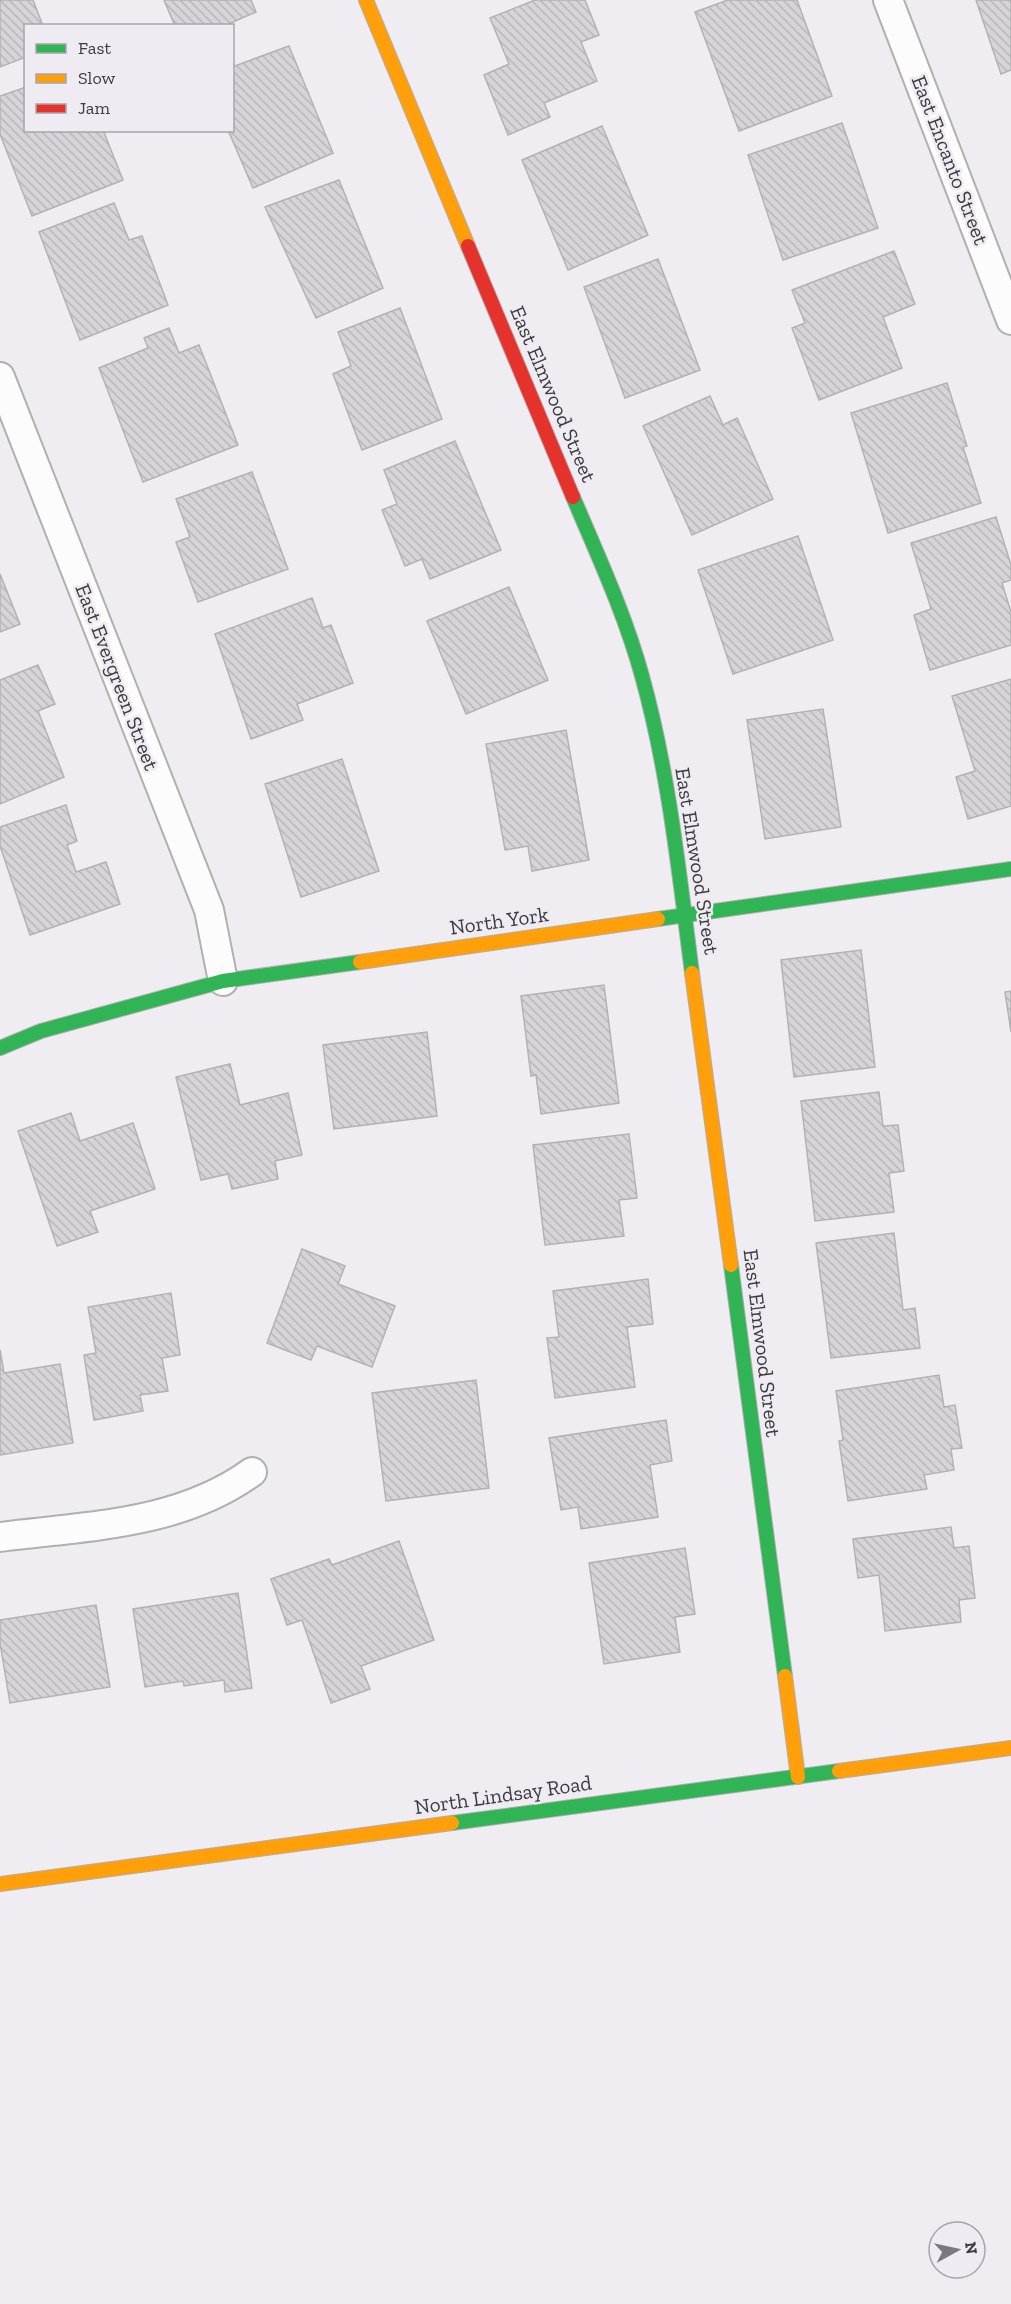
<svg xmlns="http://www.w3.org/2000/svg" width="1011" height="2304" font-family="'Zilla Slab',serif">
<style>
.building{fill:url(#building-back-hatch);stroke:#b2b2b4;stroke-width:1.5}
.lines{fill:none;stroke-linecap:round;stroke-linejoin:round}
.street-casing{stroke:#b1afb2;stroke-width:32}
.fast-casing{stroke:#b1afb2;stroke-width:16}
.slow-casing{stroke:#b1afb2;stroke-width:16}
.jam-casing{stroke:#b1afb2;stroke-width:16}
.street{stroke:#fdfcfd;stroke-width:28}
.fast{stroke:#30b455;stroke-width:14}
.slow{stroke:#ff9f0a;stroke-width:14}
.jam{stroke:#e5322d;stroke-width:14}
.labels{text-anchor:middle;stroke-width:5;stroke-linejoin:round;paint-order:stroke}
.street-label{font-size:21px;fill:#3c3b3e;stroke:#eeecf2}
</style>
<defs>
<pattern id="building-back-hatch" width="6" height="6" patternUnits="userSpaceOnUse" patternTransform="scale(1.5)"><rect width="6" height="6" fill="#d6d4d8"/><path d="M-1 5l2 2M0 0l6 6M5-1l2 2" fill="none" stroke="#b9b7ba"/></pattern>
</defs>
<rect width="100%" height="100%" fill="#efedf1"/>
<g class="building">
<polygon points="0,0 33,0 43,26 26,26 26,57 0,67"/>
<polygon points="164,0 251,0 256,12 224,26 175,26"/>
<polygon points="535,0 585,0 599,35 581,42 597,81 544,103 550,117 508,135 484,75 509,64 490,18"/>
<polygon points="728,0 797,0 832,96 739,131 695,12"/>
<polygon points="976,0 1011,0 1011,70 1001,74"/>
<polygon points="289,46 333,153 253,188 228,130 232,130 232,67"/>
<polygon points="26,87 26,130 103,130 123,180 32,216 0,134 0,96"/>
<polygon points="842,123 878,228 783,260 748,155"/>
<polygon points="602,126 648,235 568,270 522,160"/>
<polygon points="339,180 383,288 316,318 265,207"/>
<polygon points="114,203 129,240 142,236 168,305 80,340 39,232"/>
<polygon points="894,251 915,304 883,317 902,368 819,400 792,328 805,323 792,290"/>
<polygon points="658,259 700,370 625,398 584,287"/>
<polygon points="400,308 442,419 362,450 333,374 351,366 338,332"/>
<polygon points="169,328 179,353 199,345 238,445 143,482 99,368 148,348 144,338"/>
<polygon points="947,383 967,446 963,447 981,503 888,533 851,413"/>
<polygon points="710,396 723,425 737,418 773,499 692,535 643,426"/>
<polygon points="455,441 501,550 430,579 422,559 405,566 382,510 397,504 384,470"/>
<polygon points="252,472 288,569 198,602 176,542 190,537 176,499"/>
<polygon points="996,517 1011,565 1011,580 1002,583 1011,612 1011,645 930,670 914,615 931,609 911,543"/>
<polygon points="798,536 833,640 733,674 698,570"/>
<polygon points="0,574 20,624 0,632"/>
<polygon points="509,587 548,680 466,714 427,621"/>
<polygon points="312,598 323,628 331,625 353,683 297,704 303,720 251,739 215,634"/>
<polygon points="38,665 55,704 38,711 64,777 0,804 0,680"/>
<polygon points="1011,679 1011,806 968,819 956,777 975,771 952,696"/>
<polygon points="823,709 841,827 765,839 747,720"/>
<polygon points="566,730 589,860 532,871 528,846 505,850 486,744"/>
<polygon points="342,759 379,871 301,897 265,784"/>
<polygon points="66,805 77,841 67,845 76,872 106,862 120,904 30,935 0,846 0,827"/>
<polygon points="861,950 875,1067 794,1077 781,960"/>
<polygon points="604,985 619,1103 541,1114 536,1075 531,1076 521,996"/>
<polygon points="1011,991 1011,1032 1005,992"/>
<polygon points="427,1032 437,1116 334,1129 323,1045"/>
<polygon points="230,1064 240,1105 288,1093 302,1155 275,1161 278,1179 232,1189 228,1174 201,1180 176,1077"/>
<polygon points="879,1092 883,1126 898,1125 904,1171 889,1173 894,1212 815,1221 801,1101"/>
<polygon points="71,1113 80,1141 133,1123 155,1189 90,1211 98,1232 57,1246 18,1131"/>
<polygon points="629,1134 637,1198 619,1200 624,1236 545,1245 533,1145"/>
<polygon points="894,1233 903,1310 915,1308 920,1348 831,1358 816,1243"/>
<polygon points="302,1249 345,1266 338,1284 395,1306 372,1367 317,1346 311,1360 267,1343"/>
<polygon points="648,1279 653,1324 627,1327 635,1387 555,1398 547,1338 559,1337 553,1291"/>
<polygon points="171,1293 180,1355 162,1358 168,1391 140,1395 143,1411 94,1420 84,1355 96,1353 88,1307"/>
<polygon points="0,1350 4,1373 60,1364 73,1443 0,1455"/>
<polygon points="939,1375 944,1407 955,1405 962,1448 951,1449 954,1470 924,1475 927,1489 848,1501 839,1441 843,1440 836,1391"/>
<polygon points="476,1380 489,1488 386,1501 372,1393"/>
<polygon points="666,1420 672,1461 650,1465 658,1517 581,1529 578,1507 561,1510 549,1438"/>
<polygon points="951,1527 954,1548 969,1546 975,1598 959,1600 961,1622 885,1631 879,1575 858,1578 853,1539"/>
<polygon points="399,1541 434,1640 361,1666 370,1689 331,1703 302,1620 287,1625 271,1579 329,1559 332,1565"/>
<polygon points="685,1548 695,1614 675,1617 680,1652 604,1664 589,1563"/>
<polygon points="238,1593 252,1688 225,1692 224,1680 184,1686 183,1681 145,1687 133,1609"/>
<polygon points="96,1605 110,1687 10,1703 0,1643 0,1620"/>
</g>
<g class="lines">
<defs>
<g id="street">
<polyline points="888,0 1011,320"/>
<polyline points="0,377 209,910 223,981"/>
<path d="M0,1537C87,1526 179,1525 252,1472"/>
</g>
<g id="fast">
<path d="M573,497C598,556 625,614 642,676C669,773 679,873 692,973"/>
<polyline points="658,919 1011,869"/>
<polyline points="0,1048 41,1031 223,981 360,962"/>
<polyline points="731,1265 785,1676"/>
<polyline points="452,1823 839,1771"/>
</g>
<g id="slow">
<polyline points="366,0 468,246"/>
<polyline points="360,962 658,919"/>
<polyline points="692,973 731,1265"/>
<polyline points="785,1676 798,1777"/>
<polyline points="839,1771 1011,1748"/>
<polyline points="0,1884 452,1823"/>
</g>
<polyline id="jam" points="468,246 573,497"/>
</defs>
<use href="#street" class="street-casing"/>
<use href="#fast" class="fast-casing"/>
<use href="#slow" class="slow-casing"/>
<use href="#jam" class="jam-casing"/>
<use href="#street" class="street"/>
<use href="#fast" class="fast"/>
<use href="#slow" class="slow"/>
<use href="#jam" class="jam"/>
</g>
<g class="labels">
<g class="street-label">
<text transform="translate(950 160) rotate(69)" y="7">East Encanto Street</text>
<text transform="translate(553 394) rotate(67)" y="7">East Elmwood Street</text>
<text transform="translate(117 677) rotate(69)" y="7">East Evergreen Street</text>
<text transform="translate(697 861) rotate(81)" y="7">East Elmwood Street</text>
<text transform="translate(499 921) rotate(-8)" y="7">North York</text>
<text transform="translate(762 1343) rotate(83)" y="7">East Elmwood Street</text>
<text transform="translate(503 1795) rotate(-8)" y="7">North Lindsay Road</text>
</g>
</g>
<rect x="24" y="24" width="210" height="108" fill="#eeecf2" stroke="#a7a5aa" stroke-width="1.5"/>
<rect x="36" y="44" width="30" height="9" fill="#30b455" stroke="#a7a5aa" stroke-width="1.5"/>
<text x="78" y="54" font-size="18" fill="#3c3b3e">Fast</text>
<rect x="36" y="74" width="30" height="9" fill="#ff9f0a" stroke="#a7a5aa" stroke-width="1.5"/>
<text x="78" y="84" font-size="18" fill="#3c3b3e">Slow</text>
<rect x="36" y="104" width="30" height="9" fill="#e5322d" stroke="#a7a5aa" stroke-width="1.5"/>
<text x="78" y="114" font-size="18" fill="#3c3b3e">Jam</text>
<g transform="translate(957 2250) rotate(82)"><circle r="28" fill="#eeecf2" stroke="#a7a5aa" stroke-width="1.5"/>
<path d="M0-4.5L10 22L0 15L-10 22Z" fill="#7b797d"/>
<text y="-9" font-size="16" font-weight="bold" text-anchor="middle" fill="#3c3b3e">N</text>
</g>
</svg>
